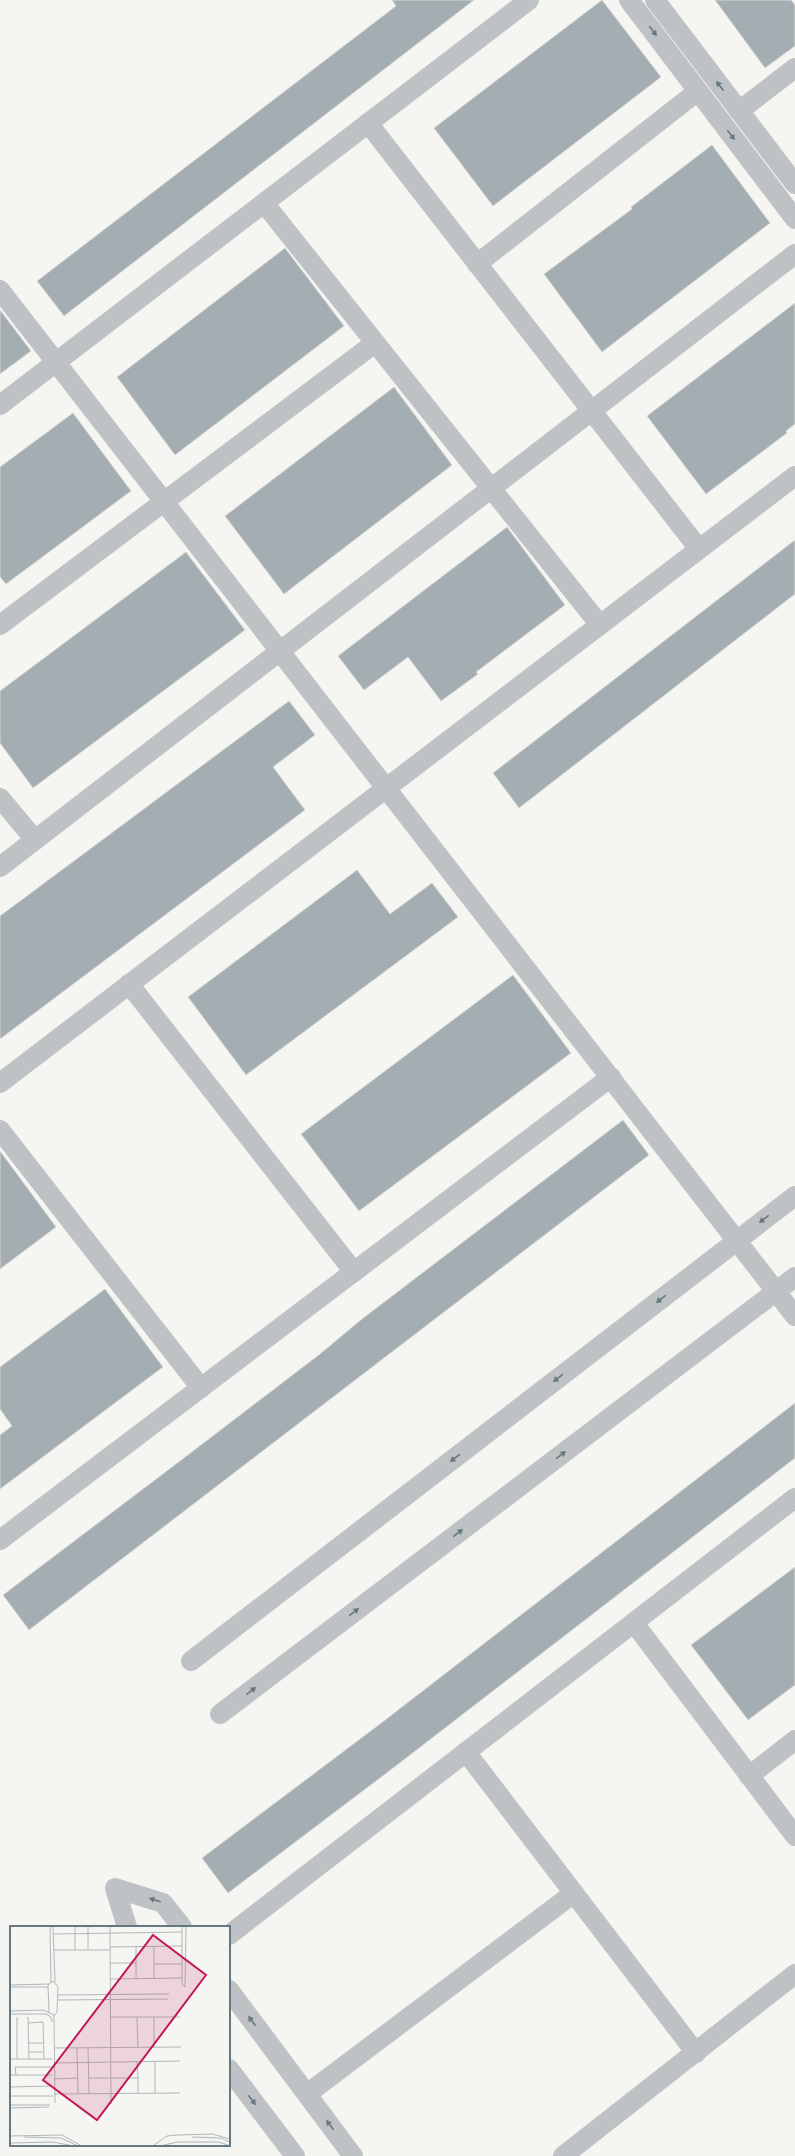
<svg xmlns="http://www.w3.org/2000/svg" width="795" height="2156" font-family="Jost,sans-serif">
<style>
.building{fill:#a4aeb2;stroke:#d6d6d4}
.lines{fill:none;stroke-linecap:round;stroke-linejoin:round}
.minor{stroke:#bec2c5;stroke-width:20}
.oneway{fill:#657781}
.inset-road{fill:none;stroke:#aeb8ba;stroke-width:1}
.view{fill:#c2185b;fill-opacity:0.15;stroke:#c2185b;stroke-width:2}
.inset-edge{fill:none;stroke:#657781;stroke-width:2}
</style>
<rect width="100%" height="100%" fill="#f5f5f1"/>
<g class="building">
<polygon points="392,0 474,0 64,316 37,281 396,6"/>
<polygon points="602,0 661,77 493,206 434,128"/>
<polygon points="715,0 791,0 795,5 795,46 765,68"/>
<polygon points="712,145 770,223 602,352 544,274 632,209 631,207"/>
<polygon points="285,248 344,326 175,455 117,377"/>
<polygon points="795,303 795,424 786,431 787,433 706,494 647,416"/>
<polygon points="0,310 31,351 0,374"/>
<polygon points="394,387 452,465 284,594 225,516"/>
<polygon points="73,413 131,491 6,584 0,577 0,467"/>
<polygon points="507,527 565,605 476,672 478,674 441,701 408,657 364,690 338,656"/>
<polygon points="795,540 795,594 519,808 493,773"/>
<polygon points="186,552 245,630 33,788 0,743 0,691"/>
<polygon points="289,701 315,735 273,767 305,810 0,1039 0,916"/>
<polygon points="357,870 390,914 432,883 458,917 246,1075 188,997"/>
<polygon points="513,975 571,1053 359,1211 301,1134"/>
<polygon points="623,1120 649,1155 29,1630 3,1595 180,1461 320,1354 362,1319"/>
<polygon points="0,1151 56,1227 0,1269"/>
<polygon points="105,1289 163,1367 0,1489 0,1435 12,1426 0,1409 0,1367"/>
<polygon points="795,1403 795,1458 397,1765 228,1893 202,1858 380,1724"/>
<polygon points="795,1567 795,1685 748,1720 691,1645"/>
</g>
<g class="lines">
<g class="minor">
<polyline points="629,0 795,219"/>
<polyline points="655,0 795,184"/>
<polyline points="739,111 795,68"/>
<polyline points="368,123 699,549"/>
<polyline points="264,203 600,625"/>
<polyline points="477,264 698,91"/>
<polyline points="0,290 795,1316"/>
<polyline points="0,405 529,0"/>
<polyline points="0,625 375,343"/>
<polyline points="0,798 35,840"/>
<polyline points="0,867 795,254"/>
<polyline points="129,984 354,1272"/>
<polyline points="0,1083 795,476"/>
<polyline points="0,1130 201,1388"/>
<polyline points="0,1540 611,1077"/>
<polyline points="634,1623 795,1836"/>
<polyline points="191,1661 795,1196"/>
<polyline points="220,1714 795,1277"/>
<polyline points="466,1752 696,2053"/>
<polyline points="749,1776 795,1740"/>
<polyline points="127,1927 115,1888 163,1903 182,1927"/>
<polyline points="229,1935 795,1498"/>
<polyline points="229,1990 353,2156"/>
<polyline points="229,2069 295,2156"/>
<polyline points="307,2094 574,1893"/>
<polyline points="563,2156 795,1974"/>
</g>
</g>
<defs><path id="oneway-solid" d="M-6-.8H1V-3.2L6.5 0L1 3.2V.8H-6Z"/></defs>
<g class="oneway">
<use href="#oneway-solid" transform="translate(653 31) rotate(53)"/>
<use href="#oneway-solid" transform="translate(720 86) rotate(-127)"/>
<use href="#oneway-solid" transform="translate(731 135) rotate(53)"/>
<use href="#oneway-solid" transform="translate(764 1219) rotate(142)"/>
<use href="#oneway-solid" transform="translate(661 1299) rotate(142)"/>
<use href="#oneway-solid" transform="translate(558 1378) rotate(142)"/>
<use href="#oneway-solid" transform="translate(561 1455) rotate(-37)"/>
<use href="#oneway-solid" transform="translate(455 1458) rotate(142)"/>
<use href="#oneway-solid" transform="translate(458 1533) rotate(-37)"/>
<use href="#oneway-solid" transform="translate(354 1612) rotate(-37)"/>
<use href="#oneway-solid" transform="translate(251 1691) rotate(-37)"/>
<use href="#oneway-solid" transform="translate(155 1900) rotate(-163)"/>
<use href="#oneway-solid" transform="translate(252 2021) rotate(-127)"/>
<use href="#oneway-solid" transform="translate(252 2100) rotate(53)"/>
<use href="#oneway-solid" transform="translate(330 2125) rotate(-127)"/>
</g>
<g transform="translate(10 1926)">
<rect width="220" height="220" fill="#f5f5f1"/>
<path class="inset-road" d="M40,1L41,56M43,1L45,56M65,1V24M78,1V24M100,1L101,178M172,1V58L175,61L176,1M44,8L172,6M100,21L172,20M126,21V53M144,21V53M44,24H100M100,37H126M144,38H172M100,53L172,52M0,59L39,58M0,61H38M48,69L159,68M48,74L158,73M0,85L33,84L44,89L45,177M39,86L38,59L43,55L48,61L47,86L44,90M0,88H36L41,91L42,96M7,91V133M18,91L19,133M100,91H170M127,91L128,121M144,91V121M18,97L33,96L34,133M18,117H33M44,122L171,121M67,122L68,167M78,122L79,167M19,126H34M0,133H42M145,136V167M44,137L170,135M0,149H42M6,149L5,141H42M79,152H128L127,136M128,152V167M44,153L68,152M0,161L42,160M44,168L170,167M0,170H43M0,179H40M0,182L39,181M0,210L52,209L70,219M14,211L51,212L66,219M182,211L211,212L220,216M0,217L43,216L59,219M144,219L157,210L168,209L202,208L220,213M154,219L168,216H208L218,219"/>
<path class="view" d="M143,9L196,49L87,194L33,154Z"/>
<rect width="220" height="220" class="inset-edge"/>
</g>
</svg>
